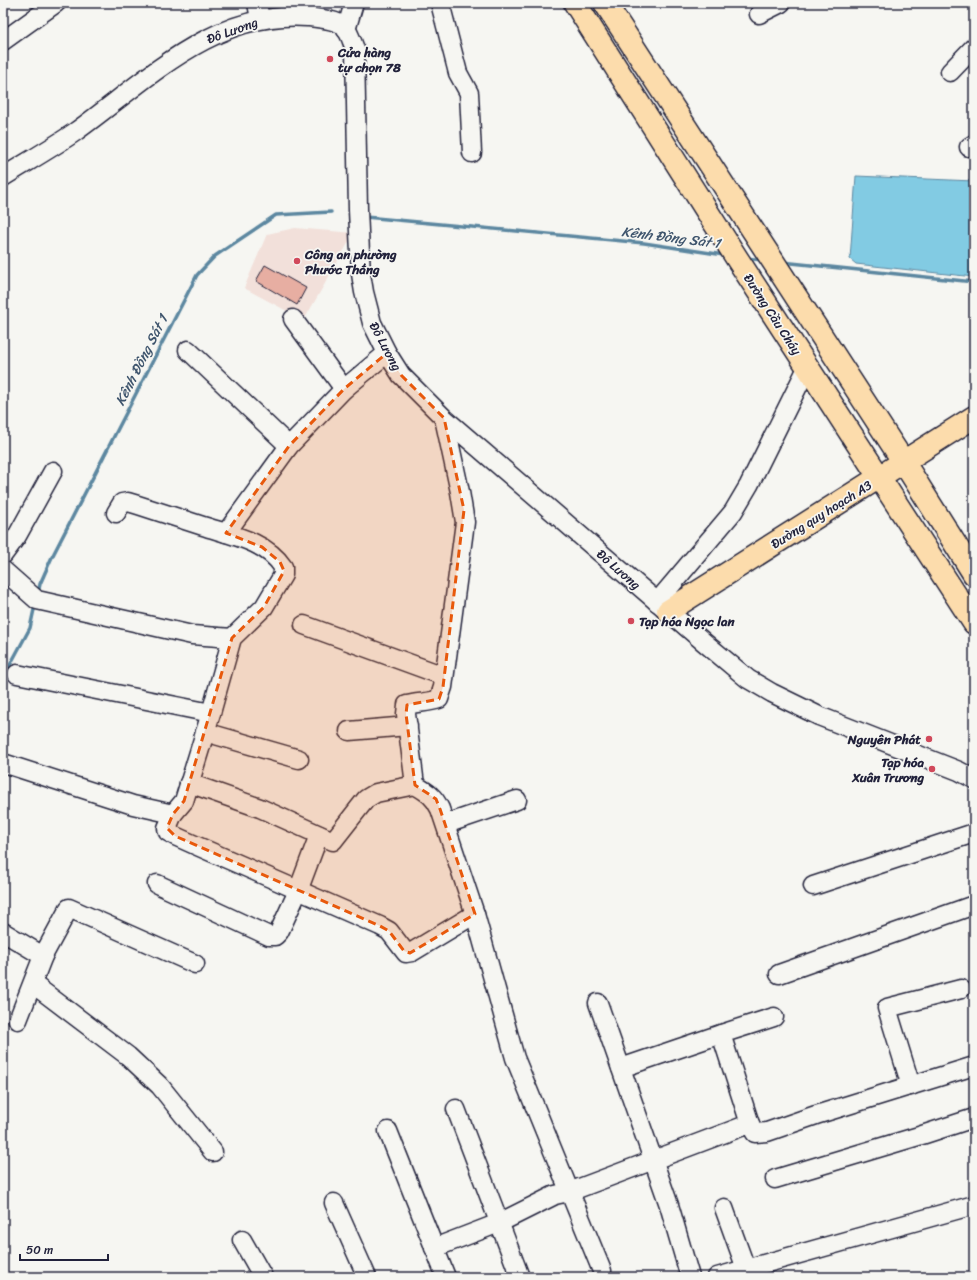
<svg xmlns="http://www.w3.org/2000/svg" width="977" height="1280" font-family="Sriracha,sans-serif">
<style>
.built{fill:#f2e0da}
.water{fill:#82cbe3;stroke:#5c87a0}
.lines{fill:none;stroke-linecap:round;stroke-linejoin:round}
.stream{stroke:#5c87a0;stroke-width:3.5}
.building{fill:#e7aea2;stroke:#22223b}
.minor-casing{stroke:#22223b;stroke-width:21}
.major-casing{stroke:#22223b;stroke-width:25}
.minor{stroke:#f6f6f2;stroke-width:18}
.major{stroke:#fcdcac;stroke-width:22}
.marked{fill:#e8590c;fill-opacity:0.2;stroke:#e8590c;stroke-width:3;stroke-dasharray:8 5;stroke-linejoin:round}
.poi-dot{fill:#d1495b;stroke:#f6f6f2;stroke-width:1.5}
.labels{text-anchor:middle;stroke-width:3.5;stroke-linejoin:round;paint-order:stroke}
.street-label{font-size:13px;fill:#22223b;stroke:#f6f6f2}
.poi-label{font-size:13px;font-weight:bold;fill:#22223b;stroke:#f6f6f2;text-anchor:start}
.water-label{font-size:14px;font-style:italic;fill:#3f556d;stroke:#f6f6f2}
</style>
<rect width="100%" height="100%" fill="#f6f6f2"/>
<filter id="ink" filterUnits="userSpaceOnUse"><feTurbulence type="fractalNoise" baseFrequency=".025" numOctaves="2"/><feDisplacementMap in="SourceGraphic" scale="8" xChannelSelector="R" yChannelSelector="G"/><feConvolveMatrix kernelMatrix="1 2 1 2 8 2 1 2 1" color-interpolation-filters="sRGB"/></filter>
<g filter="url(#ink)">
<polygon class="built" points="295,228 354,233 304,320 244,288 267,234"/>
<polygon class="water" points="856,176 974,181 974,277 856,264 850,259"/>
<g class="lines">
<g class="stream">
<polyline points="365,217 644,243 724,255"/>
<polyline points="746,258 762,260"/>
<polyline points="782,262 974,282"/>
<polyline points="38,594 40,584 52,557 197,275 215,256 276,215 331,212"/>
<polyline points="3,678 30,628 35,605"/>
</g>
</g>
<polygon class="building" points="265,265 306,288 297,305 256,281"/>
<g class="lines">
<defs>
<g id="minor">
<polyline points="257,3 260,19"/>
<polyline points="440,3 458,73 469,93 472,153"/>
<polyline points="759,14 781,3"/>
<polyline points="346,30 354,3"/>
<polyline points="3,41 56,3"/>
<polyline points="950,72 974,47"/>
<polyline points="969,147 974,144"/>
<path d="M3,177C27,162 52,148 75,132C145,82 214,9 308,17C317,18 338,20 345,27C350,34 352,42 355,49L358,210L361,274L364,292L372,323L387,353L401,375L444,418L705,643L748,679L772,693L819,716L959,771L974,779"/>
<polyline points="293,319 344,389"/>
<polyline points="188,350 289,446"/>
<path d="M444,418L460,492L465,522L443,687L439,699C428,703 418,702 407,705L406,714L415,785C427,792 434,796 440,809L475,914L515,1058L602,1271"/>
<path d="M116,513L122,503L128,502L138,505C160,512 181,519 203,526C231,535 266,541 283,567V575L264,607L232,638L211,713L184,801L173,814L167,828L168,832L175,836L195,845L380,926L389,931L406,953L412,952L475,914"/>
<polyline points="226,533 289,446 344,389 387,353"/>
<polyline points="3,555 17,536 53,471"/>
<polyline points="3,570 37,600 192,635 232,638"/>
<polyline points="657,602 733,512 749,485 808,366"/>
<polyline points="304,625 444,676"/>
<polyline points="17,674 211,713"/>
<polyline points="349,731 408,726"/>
<polyline points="205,732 299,759"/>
<polyline points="3,763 133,805 173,814"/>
<polyline points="189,783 260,808 333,841 366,799 376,793 415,785"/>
<polyline points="446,824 517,800"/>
<polyline points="157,884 269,936 275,936 279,932 298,891 319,835"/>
<polyline points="813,886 974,833"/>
<polyline points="3,932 43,956"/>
<polyline points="779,974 974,905"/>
<polyline points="33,984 128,1056 160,1086 213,1152"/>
<polyline points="598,1003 669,1205 690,1277"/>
<polyline points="18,1020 43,956 69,908 195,964"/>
<polyline points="621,1068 721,1034"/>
<polyline points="911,1086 887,1008 961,989"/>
<polyline points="456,1109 520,1277"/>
<polyline points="750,1124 721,1034 774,1017"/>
<polyline points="388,1131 446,1277"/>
<polyline points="775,1179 922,1135 974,1118"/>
<polyline points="334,1203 367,1277"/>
<polyline points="724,1208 749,1277"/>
<polyline points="242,1240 263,1277"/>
<polyline points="434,1248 499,1223 555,1195 569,1192 741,1127 750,1124 755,1133 767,1132 816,1115 974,1066"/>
<polyline points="717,1277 974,1205"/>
</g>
<g id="major">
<polyline points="575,3 736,257 974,623"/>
<polyline points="605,3 903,461 974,574"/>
<polyline points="668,611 974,417"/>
</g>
</defs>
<use href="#minor" class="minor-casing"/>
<use href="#major" class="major-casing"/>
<use href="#minor" class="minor"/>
<use href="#major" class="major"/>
</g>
</g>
<path class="marked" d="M387,353L401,375L444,418L464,510L443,687L439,699L407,705L406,714L415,785L436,799L440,809L475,914L410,953L404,951L389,931L380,926L175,836L167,828L173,814L184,801L232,638L264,607L284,571L280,562L262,547L226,533L289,446L344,389Z"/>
<g class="poi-dot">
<circle cx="330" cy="59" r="4"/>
<circle cx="297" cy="261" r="4"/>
<circle cx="631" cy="621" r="4"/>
<circle cx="929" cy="739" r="4"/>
<circle cx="932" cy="769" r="4"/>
</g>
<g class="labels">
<g class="street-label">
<text transform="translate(232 30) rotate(-20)" y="5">Đô Lương</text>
<text transform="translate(773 314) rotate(57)" y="5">Đường Cầu Cháy</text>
<text transform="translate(386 346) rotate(62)" y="5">Đô Lương</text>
<text transform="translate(821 514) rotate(-32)" y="5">Đường quy hoạch A3</text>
<text transform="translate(619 569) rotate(41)" y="5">Đô Lương</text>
</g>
<g class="poi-label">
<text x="338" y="57">Cửa hàng<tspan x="338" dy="15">tự chọn 78</tspan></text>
<text x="305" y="259">Công an phường<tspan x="305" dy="15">Phước Thắng</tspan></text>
<text x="639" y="626">Tạp hóa Ngọc lan</text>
<text x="921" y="744" text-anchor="end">Nguyên Phát</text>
<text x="924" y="767" text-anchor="end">Tạp hóa<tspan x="924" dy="15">Xuân Trương</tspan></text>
</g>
<g class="water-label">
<text transform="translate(671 237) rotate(7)" y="5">Kênh Đồng Sát 1</text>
<text transform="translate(141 360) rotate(-63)" y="5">Kênh Đồng Sát 1</text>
</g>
</g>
<rect width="977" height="1280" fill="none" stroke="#f6f6f2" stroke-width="16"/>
<rect x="8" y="8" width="961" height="1264" fill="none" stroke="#22223b" stroke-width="1.5" filter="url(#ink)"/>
<path d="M20 1254v6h88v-6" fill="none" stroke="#22223b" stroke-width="2"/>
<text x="26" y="1254" font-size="12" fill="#22223b" stroke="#f6f6f2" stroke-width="3" paint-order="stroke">50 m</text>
</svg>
